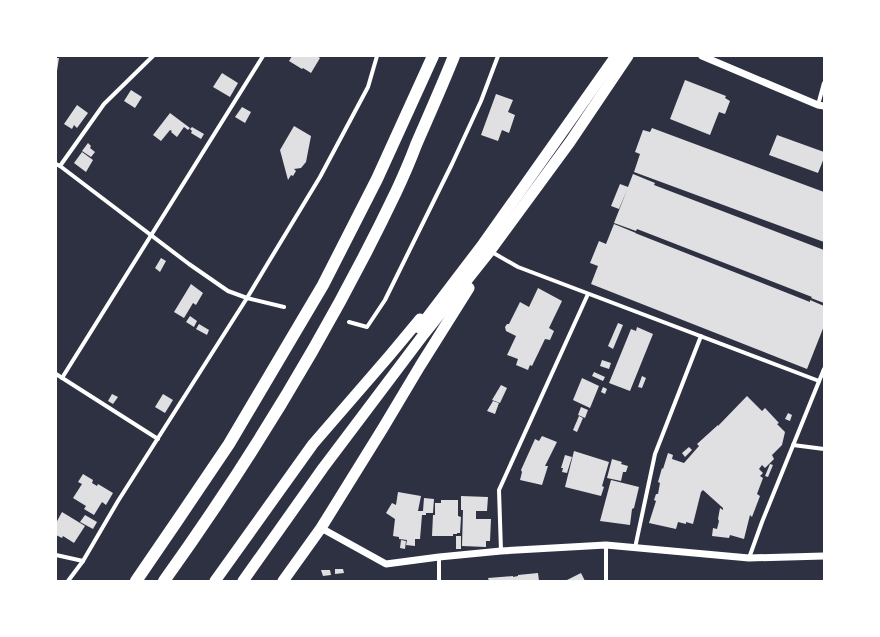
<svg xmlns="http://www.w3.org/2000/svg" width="880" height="637" font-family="'DM Sans',sans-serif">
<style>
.building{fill:#e0e0e3}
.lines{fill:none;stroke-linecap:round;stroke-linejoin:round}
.minor{stroke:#fff;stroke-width:4}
.tertiary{stroke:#fff;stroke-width:7}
.trunk{stroke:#fff;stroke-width:11}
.motorway{stroke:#fff;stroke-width:12}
</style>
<rect width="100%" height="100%" fill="#2d3142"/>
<g class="building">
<polygon points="292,56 317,56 320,58 311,73 303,68 302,69 289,61"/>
<polygon points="56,58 59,58 57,71 56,71"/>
<polygon points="222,73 238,83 230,97 213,87"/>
<polygon points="685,80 726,96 725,98 730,101 725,114 719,112 710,135 670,119"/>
<polygon points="131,90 142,97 135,108 124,101"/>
<polygon points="496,94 513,100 508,112 515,115 509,133 502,130 498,141 481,135"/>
<polygon points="77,105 88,113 77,128 74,125 72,129 64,124"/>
<polygon points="242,107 251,112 245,123 235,117"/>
<polygon points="170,113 190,128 188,130 184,127 177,137 171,132 172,131 170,130 161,141 153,135"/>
<polygon points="294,126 311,136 306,162 301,168 294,169 296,171 293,176 291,175 288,180 280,150"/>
<polygon points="192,127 204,134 201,139 191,133 192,131 190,129"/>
<polygon points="652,128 824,192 824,242 634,172 640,154 635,152 643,130 650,132"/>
<polygon points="777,135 824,152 824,158 818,173 769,155"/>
<polygon points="88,143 91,146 90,148 95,152 91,157 82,151"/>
<polygon points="82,152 93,160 86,172 74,163"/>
<polygon points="633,174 655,183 654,185 824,250 824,303 811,298 812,297 637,229 636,231 614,223 627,190 619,209 611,206 620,184 628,187"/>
<polygon points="614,224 636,233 635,233 810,302 810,300 824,306 824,326 807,369 591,284 598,266 590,263 599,241 606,244"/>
<polygon points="161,258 166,261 160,272 155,268"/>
<polygon points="191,284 203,293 196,305 193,303 184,318 174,312"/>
<polygon points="538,288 562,301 549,328 554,331 550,340 545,339 532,366 530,365 528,370 516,365 518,359 507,355 516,336 506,331 505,327 507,324 509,324 520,302 529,307"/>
<polygon points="190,316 197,321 194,327 186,322"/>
<polygon points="618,323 623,325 613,349 608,346"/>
<polygon points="199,324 209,330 207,335 196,329"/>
<polygon points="637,327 653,334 630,391 609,383 631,329 636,331"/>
<polygon points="602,360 611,363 609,369 600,366"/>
<polygon points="594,372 605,377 603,381 592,376"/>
<polygon points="642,376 646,378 642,388 638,387"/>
<polygon points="582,378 599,386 590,408 573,400"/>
<polygon points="501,385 507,388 500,403 492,400"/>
<polygon points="603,387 607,389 605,394 601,392"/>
<polygon points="112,394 118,397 113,404 108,401"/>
<polygon points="163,394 173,400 165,413 155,407"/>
<polygon points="747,396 762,411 765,408 779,423 777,424 785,432 782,445 772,455 774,459 765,468 762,465 759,469 763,473 760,476 763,478 757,494 760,496 752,517 750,515 744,539 730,535 729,538 712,536 713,528 717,529 719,521 718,519 720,508 723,510 723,508 703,490 701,492 693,524 686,522 686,524 678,522 676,529 649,523 656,501 654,500 656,494 658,494 660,483 658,482 662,468 663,469 668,453 673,455 672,459 684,463 699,446 697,444 718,425 718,426"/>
<polygon points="493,401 499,403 495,414 487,411"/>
<polygon points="581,407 588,410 585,418 578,415"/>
<polygon points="788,413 792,415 790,421 785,419"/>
<polygon points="579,416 583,418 577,432 573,430"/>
<polygon points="542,436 557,442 545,466 548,466 542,485 520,480 522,472 521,470 535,439 539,441"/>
<polygon points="689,447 692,450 685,457 682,453"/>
<polygon points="574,451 609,462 602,486 604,487 601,496 565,487"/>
<polygon points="565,455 572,457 567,473 562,472 563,468 561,468"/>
<polygon points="612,459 622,462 621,464 628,466 626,472 623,472 621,481 607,478"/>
<polygon points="770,464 773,465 768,477 765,476"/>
<polygon points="83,474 93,480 92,483 97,486 98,484 113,493 106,505 102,502 94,515 84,509 86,506 73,498 82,484 78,482"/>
<polygon points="611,480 639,487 634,508 632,509 630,525 600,521"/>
<polygon points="398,492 421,496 418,511 423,511 424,498 434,499 433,513 426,513 426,515 422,515 420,539 415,539 415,546 406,545 407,540 399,539 399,537 393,536 395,519 386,513 392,503 396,505"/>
<polygon points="461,496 488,497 487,511 476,511 476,519 491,519 490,541 486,541 486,547 462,546 463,510 461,510"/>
<polygon points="441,500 458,500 458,516 461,517 460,533 457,533 457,534 453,534 453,536 432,536 433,515 435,515 435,503 441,503"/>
<polygon points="62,512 85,526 74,543 63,536 62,538 56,535 56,523"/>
<polygon points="85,515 97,522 93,529 80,522"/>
<rect x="456" y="536" width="5" height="13"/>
<polygon points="401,540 406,541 405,549 400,548"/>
<polygon points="335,569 343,569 344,573 335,574"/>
<polygon points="321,570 330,570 331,575 323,576"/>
<polygon points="538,573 539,581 489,581 488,578 513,576 513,577 518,576 518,575"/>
<polygon points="581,573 585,581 565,581"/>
</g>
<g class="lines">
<g class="minor">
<polyline points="818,105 824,83"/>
<polyline points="56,164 60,166 189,264 228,291 247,298 284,307"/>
<polyline points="60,166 104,104 153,56"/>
<polyline points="490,251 518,267 819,381"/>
<polyline points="349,322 367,327 385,300 452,164 481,101 498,56"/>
<polyline points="56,374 158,439"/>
<polyline points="62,378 263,56"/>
<polyline points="793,445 824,449"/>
<polyline points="635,548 655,454 701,336"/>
<polyline points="501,551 499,490 588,294"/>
<polyline points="56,555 83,561"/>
<polyline points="749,558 762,522 824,369"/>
<polyline points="68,581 83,561 118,501 247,298 268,263 320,177 368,87 377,56"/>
<polyline points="439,581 439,557"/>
<polyline points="606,581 606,545"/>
</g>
<g class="tertiary">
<polyline points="702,56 818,105 824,106"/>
<polyline points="321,528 386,564 439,557 501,551 606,545 749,558 824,556"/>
</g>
<g class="trunk">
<polyline points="419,328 483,244 616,56"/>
<polyline points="215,581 313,444 390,355 420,319"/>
<polyline points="243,581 323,468 424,334 490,251 570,142 628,56"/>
<polyline points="283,581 321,528 383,428 420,366 469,288"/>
</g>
<g class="motorway">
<polyline points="136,581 177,521 229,444 323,285 377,179 433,56"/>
<path d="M164,581C252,458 331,328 396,192C403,177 410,161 416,145C429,115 442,86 454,56"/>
</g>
</g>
<rect width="880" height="637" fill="none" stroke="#ffffff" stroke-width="114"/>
</svg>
